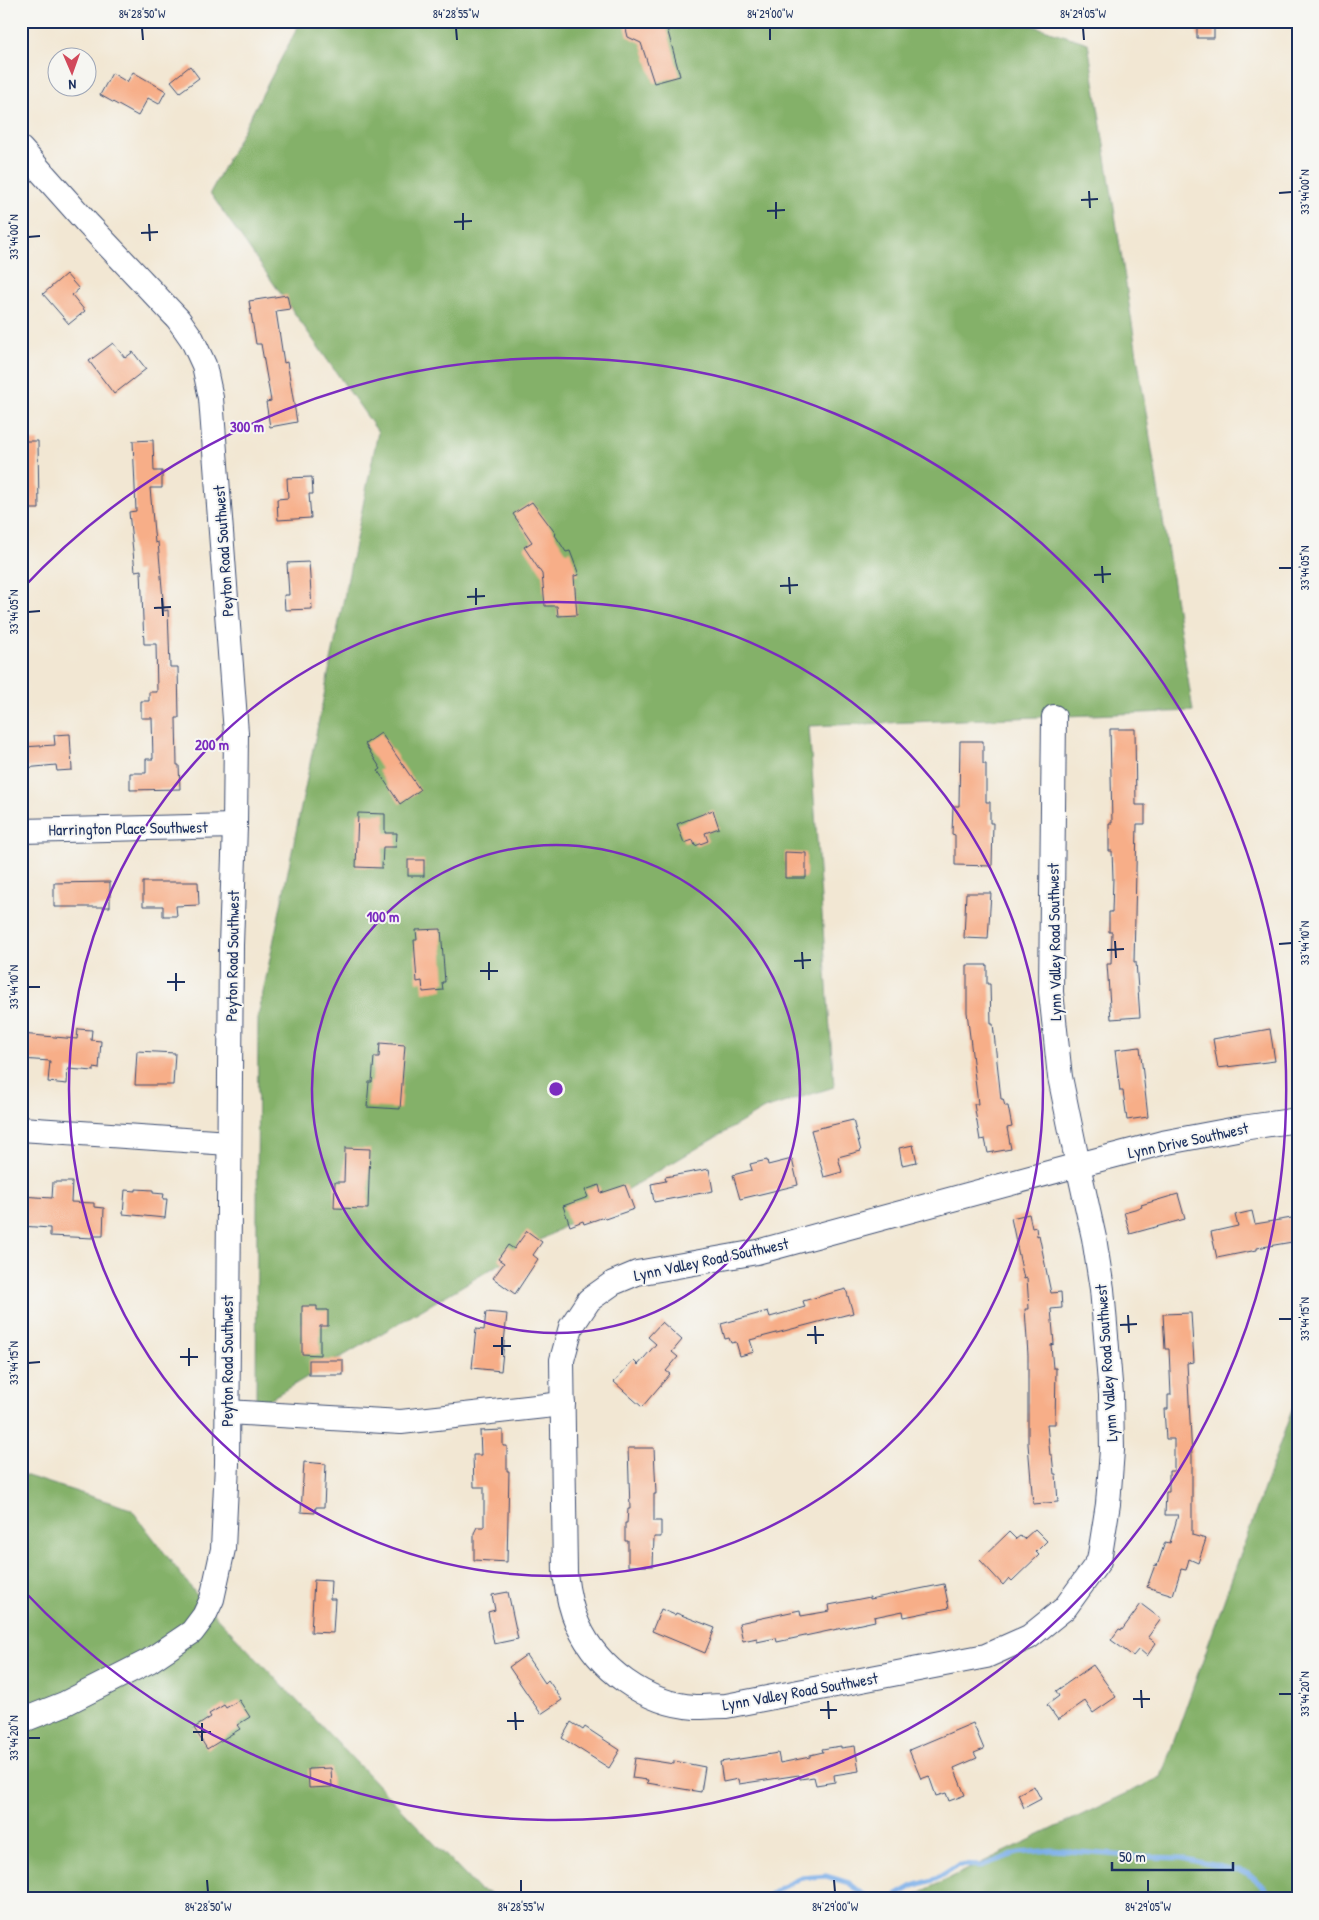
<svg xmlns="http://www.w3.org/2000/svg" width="1319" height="1920" font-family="'Patrick Hand',sans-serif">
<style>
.forest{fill:#84b169;stroke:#507064}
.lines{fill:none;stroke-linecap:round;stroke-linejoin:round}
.stream{stroke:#7bafe9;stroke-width:5}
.building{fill:#f7ae88}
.minor-casing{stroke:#3b4b70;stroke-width:26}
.minor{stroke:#fff;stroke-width:24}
.ticks{fill:none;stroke:#1b2f5e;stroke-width:2}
.ring{fill:none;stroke:#7b2cbf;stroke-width:2.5}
.labels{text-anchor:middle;stroke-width:4;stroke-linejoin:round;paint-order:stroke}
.street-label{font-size:16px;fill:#1b2f5e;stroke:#f6f6f2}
.centre{fill:#7b2cbf;stroke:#f6f6f2;stroke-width:2.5}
.ring-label{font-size:15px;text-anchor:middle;font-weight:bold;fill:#7b2cbf;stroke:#f6f6f2;stroke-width:4;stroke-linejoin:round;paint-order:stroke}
.neatline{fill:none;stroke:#1b2f5e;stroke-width:2}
.ticks-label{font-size:12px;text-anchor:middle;fill:#1b2f5e}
</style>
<rect width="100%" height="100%" fill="#f6f6f2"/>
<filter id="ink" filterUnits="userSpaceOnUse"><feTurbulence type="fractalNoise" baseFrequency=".02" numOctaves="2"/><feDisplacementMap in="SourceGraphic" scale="10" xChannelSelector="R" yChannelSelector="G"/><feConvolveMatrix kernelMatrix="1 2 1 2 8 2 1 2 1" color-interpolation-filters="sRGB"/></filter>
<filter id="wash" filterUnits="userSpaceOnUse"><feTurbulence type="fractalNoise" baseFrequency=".0096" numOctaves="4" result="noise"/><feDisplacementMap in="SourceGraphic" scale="20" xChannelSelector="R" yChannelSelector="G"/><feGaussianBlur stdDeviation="1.12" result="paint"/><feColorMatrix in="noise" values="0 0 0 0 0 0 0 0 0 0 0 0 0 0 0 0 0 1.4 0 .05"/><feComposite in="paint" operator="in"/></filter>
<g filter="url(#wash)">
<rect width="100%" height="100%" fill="#f2e7d3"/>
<g class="forest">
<polygon points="301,21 1018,21 1088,43 1193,711 809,726 834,1087 764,1109 256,1407 258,1017 378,432 210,193"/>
<polygon points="1298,1393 1298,1899 906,1899 1161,1777"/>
<polygon points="21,1474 131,1509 202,1602 479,1890 508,1899 21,1899"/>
</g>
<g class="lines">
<polyline class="stream" points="765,1899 780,1888 801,1878 826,1876 849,1883 868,1898 892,1898 913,1886 936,1879 958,1865 981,1866 1018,1853 1053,1850 1144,1857 1182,1858 1247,1873 1266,1889 1269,1899"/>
</g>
<g id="blocks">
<g class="building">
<polygon points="624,21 665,21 680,76 654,83 641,43 628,37"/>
<rect x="1197" y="21" width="17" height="17"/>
<polygon points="190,66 199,78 180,92 171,81"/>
<polygon points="133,72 166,91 159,104 148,98 138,116 100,95 112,73 127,82"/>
<polygon points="66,274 79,289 72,295 85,311 69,324 43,294"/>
<polygon points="287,295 290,309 276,311 284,363 287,362 297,422 270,427 266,402 271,401 261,344 256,344 249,301"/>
<polygon points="113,343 125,358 133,352 146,369 114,394 89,361"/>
<polygon points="153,440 154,471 162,471 162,488 150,488 155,543 158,542 164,611 168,610 170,667 178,667 179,718 176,718 177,765 179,765 180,789 130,790 130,773 146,773 146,759 153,759 152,718 141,718 141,701 149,701 149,692 157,692 156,644 144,644 141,570 135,571 129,512 136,511 133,441"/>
<polygon points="21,441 38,441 39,509 21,509"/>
<polygon points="312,477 313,494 309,494 311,518 278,520 277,499 288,498 287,478"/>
<polygon points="532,502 556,534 555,535 566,552 570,551 579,575 574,576 577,615 558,616 557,606 545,606 542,574 524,547 532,542 513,514"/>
<polygon points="309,562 312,609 285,610 284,595 289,595 287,563"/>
<polygon points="1110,729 1135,729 1136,805 1145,805 1145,824 1137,824 1134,962 1136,962 1140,1017 1111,1019 1107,964 1111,964 1112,932 1109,932 1109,912 1112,912 1113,878 1112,851 1109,851 1109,823 1112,823"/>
<polygon points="381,733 420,790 400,804 378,771 381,769 365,744"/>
<polygon points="70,734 72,770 57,771 56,765 25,768 23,747 55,745 54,735"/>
<polygon points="960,741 983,741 983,764 986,764 986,802 990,802 990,823 993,823 992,866 955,865 955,835 952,834 953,806 959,806"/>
<polygon points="713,810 719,828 705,833 708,841 695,846 693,840 684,843 677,824"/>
<polygon points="358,813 385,814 385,833 397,833 396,847 383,847 382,868 356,867"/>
<polygon points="785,852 806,853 806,878 785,878"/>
<rect x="408" y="860" width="16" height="16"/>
<polygon points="110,882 110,907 54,907 54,883"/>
<polygon points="143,882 198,882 199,905 176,906 177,916 163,916 163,906 143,906"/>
<polygon points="966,893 991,893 988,939 964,938"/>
<polygon points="441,929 445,982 442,982 443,990 423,992 422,981 417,982 414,940 417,940 416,930"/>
<polygon points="967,965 987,965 987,984 990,984 991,1024 993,1024 1001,1099 1003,1099 1005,1106 1008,1106 1012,1127 1007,1128 1011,1149 988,1153 985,1139 980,1140 974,1104 978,1104 967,1012"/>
<polygon points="78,1029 92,1030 91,1040 101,1041 99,1069 94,1068 94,1071 68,1069 67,1084 48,1082 50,1061 21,1059 21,1034 77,1039"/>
<polygon points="1270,1029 1275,1061 1218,1068 1213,1039"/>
<polygon points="380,1043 405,1045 400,1109 367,1107 369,1082 372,1082 374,1057 379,1057"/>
<polygon points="1140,1047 1148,1117 1127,1120 1123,1091 1120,1091 1115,1050"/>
<polygon points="137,1051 175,1053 173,1085 135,1085"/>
<polygon points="853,1120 861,1151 838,1157 842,1172 824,1177 811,1130"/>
<polygon points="913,1145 917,1162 902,1165 899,1148"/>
<polygon points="345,1148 370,1149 368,1209 334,1208 335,1182 344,1182"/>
<polygon points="792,1159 798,1185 740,1199 733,1175 752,1170 750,1164 767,1160 768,1165"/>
<polygon points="709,1169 713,1191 654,1202 651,1184 666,1181 665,1177"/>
<polygon points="53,1182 72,1182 71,1202 94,1203 94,1207 104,1208 103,1236 93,1236 93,1238 50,1236 50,1228 21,1226 21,1196 52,1198"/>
<polygon points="599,1185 601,1193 625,1185 634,1209 605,1219 604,1217 584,1224 583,1221 570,1226 563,1206 588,1197 585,1190"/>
<polygon points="136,1189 153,1190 153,1193 164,1194 163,1199 167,1199 165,1218 123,1214 125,1190 136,1191"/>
<polygon points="1178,1194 1185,1219 1130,1234 1124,1212 1142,1207 1141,1205"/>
<polygon points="1252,1211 1255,1224 1298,1217 1298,1241 1257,1248 1257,1250 1217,1258 1211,1232 1238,1226 1235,1215"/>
<polygon points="1029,1214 1032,1228 1036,1227 1037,1236 1039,1235 1051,1293 1061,1292 1062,1308 1051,1309 1054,1344 1051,1345 1053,1368 1056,1368 1055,1424 1047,1424 1050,1455 1052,1455 1054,1474 1056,1474 1058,1502 1033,1504 1028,1444 1028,1355 1025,1309 1029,1309 1027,1278 1024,1279 1011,1218"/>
<polygon points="527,1231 542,1242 533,1255 538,1259 515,1294 493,1278 504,1263 498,1259 508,1245 514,1249"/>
<polygon points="846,1289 853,1313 750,1340 754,1352 740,1356 736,1342 731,1343 729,1338 725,1339 721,1324 768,1311 770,1317 805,1307 803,1301"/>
<polygon points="302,1306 317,1306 317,1310 328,1310 328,1326 320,1326 320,1355 302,1354"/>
<polygon points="486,1312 507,1314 501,1371 472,1368 476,1329 484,1330"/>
<polygon points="1191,1313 1194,1362 1187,1363 1192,1457 1192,1535 1206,1539 1198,1563 1189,1559 1186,1570 1181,1569 1173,1595 1147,1587 1155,1565 1157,1566 1165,1542 1170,1543 1178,1515 1165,1515 1166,1492 1169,1492 1169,1471 1174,1471 1174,1439 1166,1439 1164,1409 1168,1409 1168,1395 1171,1395 1169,1349 1165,1349 1163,1314"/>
<polygon points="662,1322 682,1340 672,1352 678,1357 666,1371 670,1374 642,1407 614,1382 633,1360 638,1365 656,1344 648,1337"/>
<rect x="309" y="1360" width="34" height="15"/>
<polygon points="503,1430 503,1446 507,1446 507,1471 509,1471 507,1562 474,1560 474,1533 477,1527 484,1527 484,1487 474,1487 473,1455 481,1455 480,1431"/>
<polygon points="628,1448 654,1448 656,1494 654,1494 654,1521 661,1521 661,1537 654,1537 653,1566 628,1566 628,1541 625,1541 625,1523 627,1523 628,1509 630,1509"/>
<polygon points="304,1462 326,1464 324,1507 316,1507 315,1513 301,1512"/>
<polygon points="1035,1529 1047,1541 1036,1552 1039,1555 1012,1581 1009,1578 1003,1585 980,1560 1009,1532 1016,1539 1020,1536 1024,1539"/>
<polygon points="314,1580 331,1581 330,1599 335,1599 333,1633 311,1632"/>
<polygon points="944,1584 949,1608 904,1617 903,1611 874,1617 875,1621 777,1642 776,1638 757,1642 757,1638 743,1641 739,1623 800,1610 801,1616 830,1611 829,1605 870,1597 870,1599"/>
<polygon points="508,1592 518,1639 494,1644 488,1612 495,1610 492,1595"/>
<polygon points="1141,1604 1161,1619 1148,1637 1156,1643 1147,1656 1139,1649 1133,1656 1111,1640 1119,1629 1122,1630"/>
<polygon points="661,1609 675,1615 676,1613 715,1628 705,1653 652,1631"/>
<polygon points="526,1655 545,1683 548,1680 562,1700 541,1714 509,1667"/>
<polygon points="1093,1665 1116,1697 1093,1713 1085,1701 1058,1720 1047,1705 1059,1696 1056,1691"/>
<polygon points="239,1700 250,1717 237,1725 240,1729 207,1749 194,1728 211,1717 209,1714 224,1705 226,1708"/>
<polygon points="571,1722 583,1730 585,1727 620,1750 609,1768 562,1738"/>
<polygon points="973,1723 984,1749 974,1753 977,1758 954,1768 965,1795 949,1801 946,1793 936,1796 929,1776 921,1779 909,1750"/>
<polygon points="841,1746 841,1748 855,1746 859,1771 834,1775 835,1782 816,1785 814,1777 800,1779 799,1775 739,1784 738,1779 723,1782 720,1762 778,1753 780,1763 810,1757 810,1755 823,1752 822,1749"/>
<polygon points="635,1758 674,1764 674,1761 705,1767 701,1792 647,1783 648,1780 632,1778"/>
<polygon points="331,1768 332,1787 309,1788 308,1769"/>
<polygon points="1034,1786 1041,1799 1024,1808 1018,1794"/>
</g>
</g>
</g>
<g filter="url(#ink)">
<use href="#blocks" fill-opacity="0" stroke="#3b4b70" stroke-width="1"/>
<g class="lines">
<defs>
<g id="minor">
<polyline points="21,149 87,223 178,319 192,339 204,365 211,398 236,733 235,826 231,945 227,1464 223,1549 212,1599 204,1616 192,1632 149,1661 64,1704 21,1721"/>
<polyline points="1054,717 1051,992 1060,1077 1078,1165 1162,1143 1242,1128 1298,1120"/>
<polyline points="21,831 235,826"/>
<polyline points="21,1129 229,1143"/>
<path d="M1078,1165L1094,1238L1102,1289L1111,1395L1112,1450L1108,1504L1099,1561L1065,1608L1029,1637L986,1656L726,1706C716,1706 706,1707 695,1707C646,1704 598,1669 578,1625C570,1608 567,1591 565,1573L562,1360L571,1327L589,1300L613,1283L637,1273L757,1252Z"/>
<polyline points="227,1412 401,1422 563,1404"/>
</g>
</defs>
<use href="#minor" class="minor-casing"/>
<use href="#minor" class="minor"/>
</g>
</g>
<path class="ticks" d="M142,28L143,40M456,28L457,40M770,28V40M1083,28L1084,40M1089,191L1090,208M1279,193L1292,192M1081,200L1098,199M776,202V219M767,211L785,210M463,213V230M454,222L472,221M149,224L150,241M141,233L158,232M28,237L40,236M1102,566L1103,583M1279,568H1292M1094,575L1111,574M789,577L790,594M780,586L798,585M476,588V605M467,597L485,596M162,598L163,616M154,608L171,607M28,612L40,611M1115,941L1116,958M1279,944L1292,943M1107,950L1124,949M802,952L803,969M794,961L811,960M489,962V980M480,971H498M176,973V991M167,982H185M28,987H40M1128,1315L1129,1333M1279,1319H1292M1120,1325L1137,1324M815,1326L816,1344M807,1335H824M502,1337V1355M493,1346H511M189,1348V1366M180,1357H198M28,1363L40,1362M1141,1690L1142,1708M1279,1694H1292M1133,1699H1150M828,1701L829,1719M820,1710H837M515,1712L516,1730M507,1721H524M202,1723V1741M193,1732H211M28,1738H40M207,1880L208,1892M521,1880V1892M834,1880L835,1892M1148,1880V1892"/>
<g class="ring">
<circle cx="556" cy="1089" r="244"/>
<circle cx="556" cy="1089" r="487"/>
<path d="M21 590A731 731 0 1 1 21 1588"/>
</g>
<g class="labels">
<g class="street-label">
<text transform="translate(223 551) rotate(-94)" y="6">Peyton Road Southwest</text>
<text transform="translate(128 828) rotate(-1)" y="6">Harrington Place Southwest</text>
<text transform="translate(1054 942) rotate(-91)" y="6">Lynn Valley Road Southwest</text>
<text transform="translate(232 956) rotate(-89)" y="6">Peyton Road Southwest</text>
<text transform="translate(1188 1140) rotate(-12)" y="6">Lynn Drive Southwest</text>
<text transform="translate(711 1259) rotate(-12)" y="6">Lynn Valley Road Southwest</text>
<text transform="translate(227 1361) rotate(-90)" y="6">Peyton Road Southwest</text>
<text transform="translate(1106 1363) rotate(-94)" y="6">Lynn Valley Road Southwest</text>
<text transform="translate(800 1691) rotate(-10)" y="6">Lynn Valley Road Southwest</text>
</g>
</g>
<circle cx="556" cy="1089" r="8" class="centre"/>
<g class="ring-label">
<text x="247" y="432">300 m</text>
<text x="212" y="750">200 m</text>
<text x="383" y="922">100 m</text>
</g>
<rect width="1319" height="1920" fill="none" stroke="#f6f6f2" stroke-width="55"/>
<g transform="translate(72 72) rotate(178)"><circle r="24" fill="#f6f6f2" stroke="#9ea6b7"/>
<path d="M0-4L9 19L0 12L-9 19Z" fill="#d1495b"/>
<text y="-8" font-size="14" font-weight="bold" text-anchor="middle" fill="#1b2f5e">N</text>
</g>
<path d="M1112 1862v8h121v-8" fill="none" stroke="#1b2f5e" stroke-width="2.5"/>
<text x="1119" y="1862" font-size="15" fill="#1b2f5e" stroke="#f6f6f2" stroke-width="4" paint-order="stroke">50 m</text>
<rect x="28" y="28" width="1264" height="1864" class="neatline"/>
<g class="ticks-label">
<text x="142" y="18">84°28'50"W</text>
<text x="456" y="18">84°28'55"W</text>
<text x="770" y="18">84°29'00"W</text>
<text x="1083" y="18">84°29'05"W</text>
<text transform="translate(1305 192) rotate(-90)" y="4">33°44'00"N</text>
<text transform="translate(14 237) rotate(-90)" y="4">33°44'00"N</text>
<text transform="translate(1305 568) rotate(-90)" y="4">33°44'05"N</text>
<text transform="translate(14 612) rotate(-90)" y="4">33°44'05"N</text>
<text transform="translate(1305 943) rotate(-90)" y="4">33°44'10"N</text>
<text transform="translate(14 987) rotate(-90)" y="4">33°44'10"N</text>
<text transform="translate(1305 1319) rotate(-90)" y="4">33°44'15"N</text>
<text transform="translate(14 1363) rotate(-90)" y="4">33°44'15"N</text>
<text transform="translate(1305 1694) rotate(-90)" y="4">33°44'20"N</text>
<text transform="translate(14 1738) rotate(-90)" y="4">33°44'20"N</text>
<text x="208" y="1911">84°28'50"W</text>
<text x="521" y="1911">84°28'55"W</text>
<text x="835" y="1911">84°29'00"W</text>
<text x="1148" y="1911">84°29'05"W</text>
</g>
</svg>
